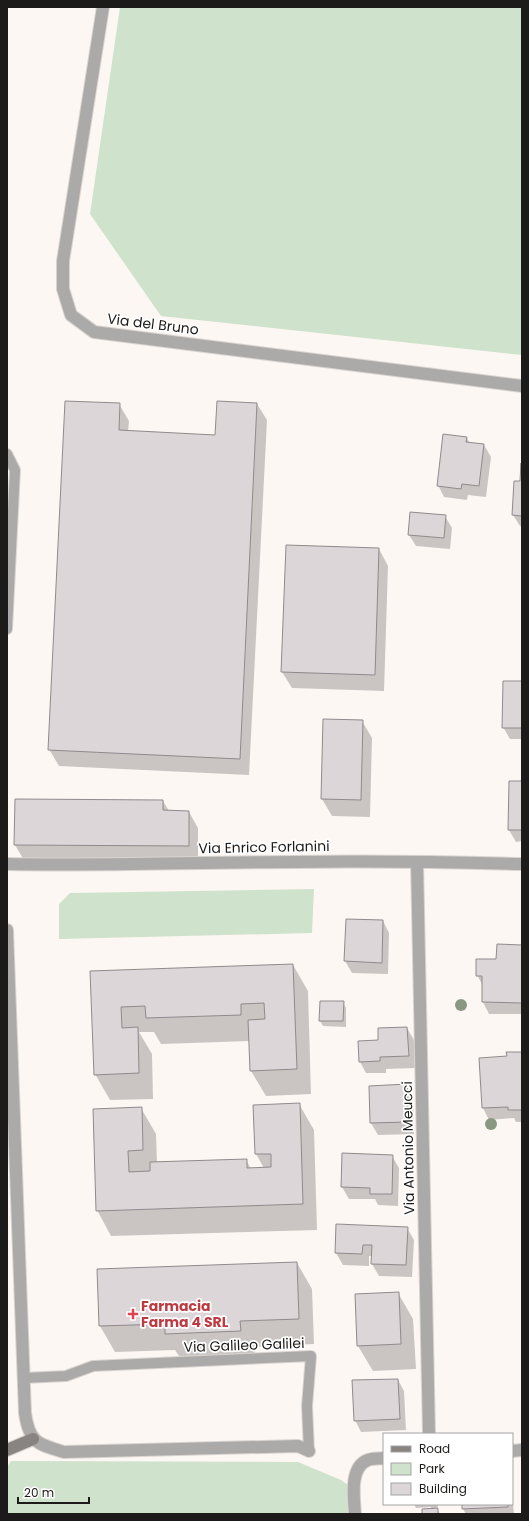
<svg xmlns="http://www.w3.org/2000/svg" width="529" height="1521" font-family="Poppins,sans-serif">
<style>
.green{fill:#cfe2cb}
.shadow{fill:#0003}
.building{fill:#ddd6d9;stroke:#908a8d}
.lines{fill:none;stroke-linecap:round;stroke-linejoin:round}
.service-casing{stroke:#d9d4d0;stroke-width:12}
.minor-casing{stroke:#d9d4d0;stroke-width:14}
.secondary-casing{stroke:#d9d4d0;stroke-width:14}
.service{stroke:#acaaa8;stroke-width:10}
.minor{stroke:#acaaa8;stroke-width:12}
.secondary{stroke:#878481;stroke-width:12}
.tree{fill:#8a9882}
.health-dot{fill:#e0444e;stroke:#fff;stroke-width:1.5}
.labels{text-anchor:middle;stroke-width:3.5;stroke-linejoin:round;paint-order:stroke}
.street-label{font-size:14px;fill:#1d1b19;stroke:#fff}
.health-label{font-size:14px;font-weight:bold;fill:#be3a42;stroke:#fff;text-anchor:start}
</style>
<rect width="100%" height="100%" fill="#fdf7f3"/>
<g class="green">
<polygon points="120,7 522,7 522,355 161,316 90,214"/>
<polygon points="314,889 312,933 59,939 59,904 70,893"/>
<polygon points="11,1461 298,1462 341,1480 355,1490 357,1514 7,1514 7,1467"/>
</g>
<g class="shadow">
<polygon points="119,404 129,421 128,432 216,436 257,404 267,420 249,775 59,766 49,749"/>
<polygon points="467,438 470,444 484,445 491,457 486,497 468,495 467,500 444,497 438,485"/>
<polygon points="522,467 522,527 520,526 513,515 521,482"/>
<polygon points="7,482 8,484 7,508"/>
<polygon points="445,516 452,528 450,549 416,546 409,535"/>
<polygon points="379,549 388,566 384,691 292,688 282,672"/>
<polygon points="522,682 522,739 510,739 503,727"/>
<polygon points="324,720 362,721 372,738 370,817 332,816 322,799"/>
<polygon points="522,782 522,841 516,842 509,830"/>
<polygon points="163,801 169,811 189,812 198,828 198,862 25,862 15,845"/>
<polygon points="383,921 389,933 388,974 352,973 345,961"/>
<polygon points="522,946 522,1014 489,1014 483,1002 483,986 477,975 497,960"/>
<polygon points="293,965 308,991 311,1094 266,1096 251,1071 250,1041 161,1044 154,1032 139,1032 152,1054 153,1099 110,1100 95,1074 91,972"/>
<polygon points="343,1002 346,1008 346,1027 323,1026 320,1021"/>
<polygon points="407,1028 414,1040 415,1068 386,1069 386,1073 366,1073 360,1062 379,1041"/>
<polygon points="522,1053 522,1122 516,1122 514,1118 489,1120 483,1108 508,1057"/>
<polygon points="406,1085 413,1097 414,1134 378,1135 371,1123 370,1086"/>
<polygon points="299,1104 314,1130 317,1230 111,1236 97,1210 141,1108 156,1134 157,1163 246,1160 251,1169 264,1168 256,1154"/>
<polygon points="343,1154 392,1156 399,1168 398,1206 378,1205 375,1199 349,1199 342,1187"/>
<polygon points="337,1225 407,1228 414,1240 412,1277 379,1276 372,1264 372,1256 369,1256 369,1266 343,1265 336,1253"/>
<polygon points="297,1263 312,1289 314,1344 255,1347 255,1357 181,1359 175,1350 115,1352 100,1326 98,1270"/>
<polygon points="398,1293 413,1319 416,1369 373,1371 358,1346"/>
<polygon points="398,1380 404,1391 406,1430 361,1432 355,1420"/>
<polygon points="512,1495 514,1514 466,1514 463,1509 463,1504 512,1504"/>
<polygon points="414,1504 438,1504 438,1507 436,1507 440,1514 423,1514 431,1509 431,1507 416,1508"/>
</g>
<g class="building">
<polygon points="65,401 120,403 119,430 215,435 217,401 257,403 240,759 48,750"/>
<polygon points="443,434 467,437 466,442 484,444 479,486 462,484 461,489 437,486"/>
<polygon points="521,463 522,516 512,515 514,481 520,481"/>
<polygon points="410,512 446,515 444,538 408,535"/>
<polygon points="286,545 379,548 375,675 281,672"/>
<polygon points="503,681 522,681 522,728 502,728"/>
<polygon points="323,719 363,720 361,800 321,799"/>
<polygon points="509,781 522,781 522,830 508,830"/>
<polygon points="15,799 163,800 163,810 189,811 189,846 14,845"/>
<polygon points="346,919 383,920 382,963 344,961"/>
<polygon points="497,944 522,945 522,1003 482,1002 482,976 476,976 476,959 496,959"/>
<polygon points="293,964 297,1069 250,1071 248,1020 265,1019 264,1003 241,1004 241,1015 146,1018 145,1006 121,1007 122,1028 138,1027 139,1073 94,1075 90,971"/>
<polygon points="320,1001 344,1001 343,1021 319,1021"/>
<polygon points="407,1027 409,1056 380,1057 380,1061 359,1062 358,1041 378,1040 378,1028"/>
<polygon points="506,1052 522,1052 522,1110 508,1110 508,1107 482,1108 479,1058 507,1056"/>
<polygon points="407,1084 408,1122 370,1123 369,1086"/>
<polygon points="300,1103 303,1204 96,1211 93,1109 142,1107 143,1150 128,1151 129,1172 150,1171 150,1162 247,1159 247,1168 271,1167 271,1154 255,1154 253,1105"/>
<polygon points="342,1153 393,1155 392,1194 370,1194 370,1188 341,1187"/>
<polygon points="336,1224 408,1227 406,1265 371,1264 372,1245 363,1245 362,1254 335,1253"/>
<polygon points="297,1262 299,1319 240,1321 241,1331 165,1334 165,1324 99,1326 97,1269"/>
<polygon points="399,1292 401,1344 357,1346 355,1294"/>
<polygon points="398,1379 400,1419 354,1421 352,1380"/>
<polygon points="462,1504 508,1504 508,1507 462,1509"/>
<polygon points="438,1508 438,1514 422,1514 422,1509"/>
</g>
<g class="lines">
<defs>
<g id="service">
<polyline points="7,454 15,470 7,629"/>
<polyline points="24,1378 66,1376 93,1366 311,1356 307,1406 309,1451"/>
</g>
<g id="minor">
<polyline points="103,7 63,261 63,289 71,315 94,332 522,386"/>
<polyline points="417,862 429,1434"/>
<path d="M7,864C103,866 199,862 295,862C371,861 446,862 522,864"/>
<path d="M7,930L25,1413C29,1442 37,1444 64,1452L298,1446L309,1451"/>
<polyline points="512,1451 522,1450"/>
<path d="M355,1514C354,1498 349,1467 368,1460C373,1458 379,1459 384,1458"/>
</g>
<polyline id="secondary" points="7,1450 33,1439"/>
</defs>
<use href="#service" class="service-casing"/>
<use href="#minor" class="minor-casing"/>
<use href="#secondary" class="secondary-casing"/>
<use href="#service" class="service"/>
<use href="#minor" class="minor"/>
<use href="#secondary" class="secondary"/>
</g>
<g class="tree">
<circle cx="461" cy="1005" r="6"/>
<circle cx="491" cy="1124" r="6"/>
</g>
<path class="health-dot" d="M131 1308h4v4h4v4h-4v4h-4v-4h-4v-4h4z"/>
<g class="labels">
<g class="street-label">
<text transform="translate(153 324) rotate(7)" y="5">Via del Bruno</text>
<text transform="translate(264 847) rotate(-1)" y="5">Via Enrico Forlanini</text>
<text transform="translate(408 1148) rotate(-91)" y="5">Via Antonio Meucci</text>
<text transform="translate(244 1345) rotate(-2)" y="5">Via Galileo Galilei</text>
</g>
<g class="health-label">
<text x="141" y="1311">Farmacia<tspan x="141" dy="16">Farma 4 SRL</tspan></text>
</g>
</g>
<rect width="529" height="1521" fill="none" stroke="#1d1b19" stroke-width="16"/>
<rect x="383" y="1433" width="130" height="72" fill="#ffffff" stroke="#a5a4a3"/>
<rect x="391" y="1446" width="20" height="6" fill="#878481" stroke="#a5a4a3"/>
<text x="419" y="1453" font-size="12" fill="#1d1b19">Road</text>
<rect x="391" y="1463" width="20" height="12" fill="#cfe2cb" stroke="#a5a4a3"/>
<text x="419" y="1473" font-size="12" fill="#1d1b19">Park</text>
<rect x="391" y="1483" width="20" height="12" fill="#ddd6d9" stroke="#a5a4a3"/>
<text x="419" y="1493" font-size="12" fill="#1d1b19">Building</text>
<path d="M18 1497v6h71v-6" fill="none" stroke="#1d1b19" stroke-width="2"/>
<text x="24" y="1497" font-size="12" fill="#1d1b19" stroke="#ffffff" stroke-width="3" paint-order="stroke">20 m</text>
</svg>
